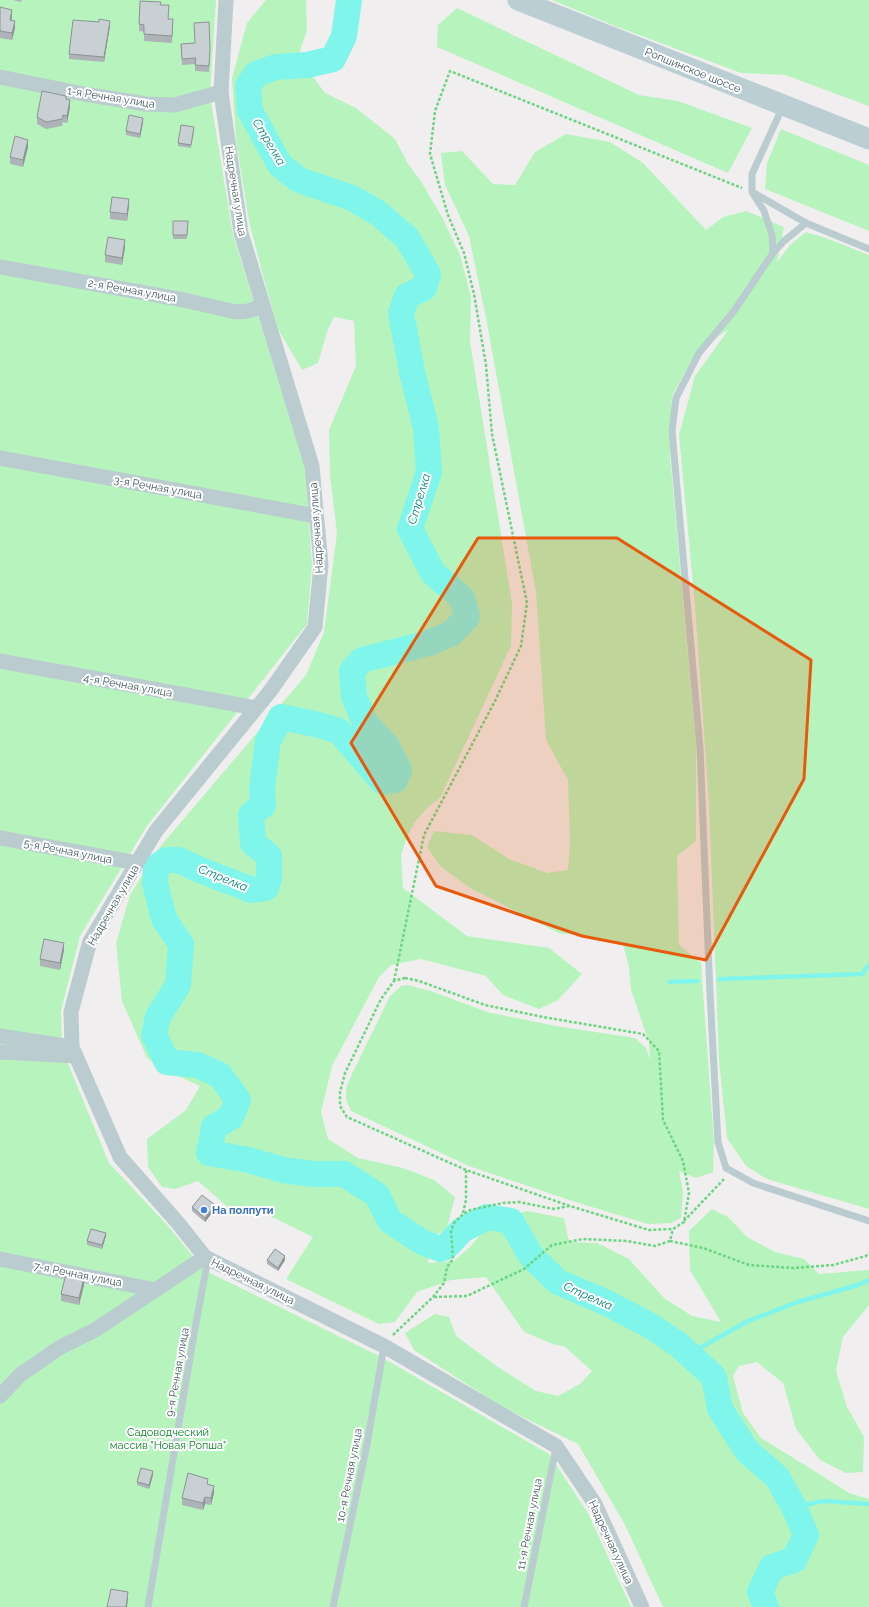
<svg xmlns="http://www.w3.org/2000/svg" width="869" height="1607" font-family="Raleway,sans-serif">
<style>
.green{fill:#b7f4bd}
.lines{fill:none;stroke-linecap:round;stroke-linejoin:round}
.stream{stroke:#80f5eb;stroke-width:4.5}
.river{stroke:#80f5eb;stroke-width:26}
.path{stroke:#6cd582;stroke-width:2.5;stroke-dasharray:3 2;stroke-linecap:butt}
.lane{stroke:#bacccf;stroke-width:7}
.street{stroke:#bacccf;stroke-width:15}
.secondary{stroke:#baced4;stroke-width:21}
.wall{fill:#adb3b6}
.shaded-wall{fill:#8d9294}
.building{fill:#c9d0d4;stroke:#8d9294}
.marked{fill:#e8590c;fill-opacity:0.2;stroke:#e8590c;stroke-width:3;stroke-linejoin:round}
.shop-dot{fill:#3f7fe0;stroke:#fff;stroke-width:1.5}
.labels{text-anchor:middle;stroke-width:4;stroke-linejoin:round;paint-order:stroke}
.street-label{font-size:11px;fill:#44595e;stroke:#fff}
.shop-label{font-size:11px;font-weight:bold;fill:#366cbe;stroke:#fff;text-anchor:start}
.park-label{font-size:11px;fill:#0d8726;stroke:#fff}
.water-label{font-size:12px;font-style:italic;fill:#058479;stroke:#fff}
</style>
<rect width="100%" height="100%" fill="#f1eeef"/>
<g class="green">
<polygon points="0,0 216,0 210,95 233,235 305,467 312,565 307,624 147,826 80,936 61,1011 62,1049 109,1163 169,1227 204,1270 383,1358 549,1454 588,1513 631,1607 0,1607"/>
<polygon points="266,0 306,0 307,30 298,57 325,93 356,108 395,139 408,164 421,181 443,219 460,255 471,297 470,341 512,603 511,646 440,798 428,807 414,823 407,838 401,855 403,888 467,936 549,948 582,974 558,1000 539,1009 503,995 486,976 421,959 391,965 379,977 332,1066 321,1112 328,1139 358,1158 403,1168 434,1180 455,1197 447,1228 431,1239 428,1263 454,1261 471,1246 487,1226 526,1211 564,1218 569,1242 597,1243 629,1259 664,1298 692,1316 721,1322 690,1270 689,1231 712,1209 728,1217 747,1237 775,1252 804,1259 819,1274 869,1270 869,1305 843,1337 836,1371 847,1407 864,1437 863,1472 846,1473 820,1460 796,1429 783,1383 757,1362 739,1366 733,1376 743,1413 761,1438 816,1472 849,1493 869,1499 869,1607 663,1607 625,1525 578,1444 502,1407 414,1350 405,1333 435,1314 449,1317 456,1336 498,1367 536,1391 558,1396 580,1384 592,1371 565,1347 553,1344 524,1332 486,1277 451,1280 417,1292 395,1322 379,1324 286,1279 313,1237 264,1213 230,1209 198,1181 175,1189 162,1187 148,1167 147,1139 186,1110 200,1086 160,1068 147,1058 122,1001 116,943 130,895 159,848 306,675 324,632 337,533 330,475 329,430 356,366 354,321 334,317 328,329 318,363 302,370 278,329 262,272 249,221 236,141 232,78 247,23"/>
<polygon points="552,0 869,0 869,106 785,75 741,73 615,26"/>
<polygon points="457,8 639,95 678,101 752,128 728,173 437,47 438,25"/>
<polygon points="781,129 869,165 869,231 765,189 767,163"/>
<polygon points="566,134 610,142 643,163 706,230 723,217 746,211 784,227 777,262 790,245 806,232 826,238 869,255 869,1209 767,1179 746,1166 727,1138 719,1060 709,803 695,606 679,435 695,376 729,329 696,352 672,396 670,456 696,745 696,841 677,856 679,945 701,963 714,1143 713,1172 696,1178 679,1171 683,1191 681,1218 671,1223 648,1224 572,1201 469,1166 351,1111 346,1100 346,1088 352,1074 390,996 401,986 407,985 431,991 487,1012 556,1026 635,1038 646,1048 650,1060 649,1042 631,990 629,967 623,944 600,938 559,933 470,888 440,866 427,847 434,831 472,835 509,859 547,873 568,870 570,842 568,780 546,740 536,592 486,318 469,236 445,185 441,153 462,151 493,184 515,185 535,152"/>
</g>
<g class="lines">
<g class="stream">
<polyline points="720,979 862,974 869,965"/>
<polyline points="670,982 697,981"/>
<polyline points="689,1354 748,1321 798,1302 858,1285 869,1280"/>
<polyline points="794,1507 824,1501 869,1504"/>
</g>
<polyline class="river" points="349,0 344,36 333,59 307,65 276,67 256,74 248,86 250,111 280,165 299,180 352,198 378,213 407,238 428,274 424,288 407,296 401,313 412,372 426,428 429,472 410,529 433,573 462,598 467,617 452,633 429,643 362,660 352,671 354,696 365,723 386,745 399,770 395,780 383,782 339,731 315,724 281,717 268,741 262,788 263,805 251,815 253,843 269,856 269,879 266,888 252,890 205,872 178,860 167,860 156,867 155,883 164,919 181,944 178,985 158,1017 154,1035 167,1062 197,1065 220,1075 238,1100 231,1117 214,1127 209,1153 249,1160 283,1170 313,1174 344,1174 377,1195 390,1221 422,1242 440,1249 446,1247 462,1230 487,1217 511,1221 531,1256 558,1282 605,1302 651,1326 679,1345 714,1377 720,1409 747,1451 777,1477 794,1507 806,1535 794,1560 772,1567 760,1592 766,1607"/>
<g class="path">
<polygon points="405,978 419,981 485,1005 543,1017 643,1034 659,1051 663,1120 683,1161 689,1193 684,1222 673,1229 649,1230 570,1206 466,1170 347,1117 340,1106 340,1092 345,1073 381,999 394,981"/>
<polyline points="394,981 424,835 495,701 521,646 527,603 492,434 486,365 474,294 464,253 448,215 430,154 435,111 450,71 742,188"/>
<polyline points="463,1213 466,1200 466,1170"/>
<polyline points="684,1221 725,1178"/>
<polyline points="670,1241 703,1248 749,1265 793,1268 833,1265 866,1256 869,1253"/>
<polyline points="434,1297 467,1296 524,1269 552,1245 583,1239 627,1241 655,1246 670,1241 673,1229"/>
<polyline points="393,1335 433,1297 444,1283 447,1267 453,1259 451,1231 454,1223 463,1214 470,1210 503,1203 519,1202 554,1209 569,1206"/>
</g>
<g class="lane">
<polyline points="754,193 806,223 869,249"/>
<polyline points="806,223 784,241 773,253 734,311 699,353 676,398 672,431 700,748 710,994 718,1142 726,1168 753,1183 869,1221"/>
<polyline points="773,253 772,235 764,211 752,192 752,174 783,106"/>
<polyline points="148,1607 194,1334 208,1259"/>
<polyline points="333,1607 367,1444 384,1346"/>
<polyline points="524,1607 556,1448"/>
</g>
<g class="street">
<polyline points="226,0 221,92 241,233 312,466 321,565 315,627 271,690 156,831 90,941 71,1012 72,1047 120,1157 178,1223 205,1257 384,1346 556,1446 595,1504 642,1607"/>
<polyline points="0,77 84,94 146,104 175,105 221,92"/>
<polyline points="0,267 184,300 236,312 248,311 263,306"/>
<polyline points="0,458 316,516"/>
<polyline points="0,661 256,708"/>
<polyline points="0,838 137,863"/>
<polyline points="0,1036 72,1047"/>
<polyline points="0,1052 76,1056"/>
<polyline points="0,1259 156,1290"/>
<polyline points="0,1396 20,1375 59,1348 95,1330 205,1257"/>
</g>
<polyline class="secondary" points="518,0 869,139"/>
</g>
<g class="wall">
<polygon points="13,0 22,0 21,2"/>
<polygon points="161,5 173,26 172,43 144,41 144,32 139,31 139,24"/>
<polygon points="0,7 12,17 11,20 15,28 12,40 0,38"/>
<polygon points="110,26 104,62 69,59 69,54"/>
<polygon points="181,44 210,54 209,72 195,71 195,64 182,65"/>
<polygon points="66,99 70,107 67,123 63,122 62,126 46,129 37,124 37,117"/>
<polygon points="143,122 140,138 126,135 126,131"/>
<polygon points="194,131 191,148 178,146 178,143"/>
<polygon points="28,147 23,167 10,164 10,157"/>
<polygon points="129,206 127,221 110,219 110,212"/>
<polygon points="173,221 188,221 187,239 173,239"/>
<polygon points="125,247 122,265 105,262 105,255"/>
<polygon points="64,950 60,970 40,966 40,959"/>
<polygon points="192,1207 215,1209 205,1222 192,1211"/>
<polygon points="106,1236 102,1249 87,1245 87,1241"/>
<polygon points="267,1260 285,1260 278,1271 267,1264"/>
<polygon points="84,1285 79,1305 61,1301 61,1294"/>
<polygon points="153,1475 149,1489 137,1485 137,1482"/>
<polygon points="208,1485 214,1493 211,1505 205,1504 203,1510 182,1505 182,1498"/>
</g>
<g class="shaded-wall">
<polygon points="12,10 12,17 10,27 10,20"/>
<polygon points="15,21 15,28 12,40 12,33"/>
<polygon points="110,21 110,26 104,62 104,57"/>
<polygon points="70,100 70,107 67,123 67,116"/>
<polygon points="143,118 143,122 140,138 140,134"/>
<polygon points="28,140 28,147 23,167 23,160"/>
<polygon points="129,199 129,206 127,221 127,214"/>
<polygon points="125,240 125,247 122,265 122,258"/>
<polygon points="64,943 64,950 60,970 60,963"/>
<polygon points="215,1205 215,1209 205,1222 205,1218"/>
<polygon points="106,1233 106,1236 102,1249 102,1245"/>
<polygon points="285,1256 285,1260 278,1271 278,1268"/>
<polygon points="84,1278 84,1285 79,1305 79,1298"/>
<polygon points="153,1471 153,1475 149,1489 149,1485"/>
<polygon points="214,1486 214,1493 211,1505 211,1498"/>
<polygon points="205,1497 205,1504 203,1510 203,1503"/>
<polygon points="128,1592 128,1599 127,1607 126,1607"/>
</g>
<g class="building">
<polygon points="140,1 161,2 160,5 169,5 168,19 173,19 172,36 144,34 144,25 139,24"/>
<polygon points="0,7 12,10 10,20 15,21 12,33 0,31"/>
<polygon points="99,19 110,21 104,57 69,54 73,20 99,22"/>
<polygon points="209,22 210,48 209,66 195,65 196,58 182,59 181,44 195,43 194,23"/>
<polygon points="42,91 66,96 66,99 70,100 67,116 63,115 62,119 46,122 37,117"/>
<polygon points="129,115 143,118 140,134 126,131"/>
<polygon points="181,125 194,127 191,145 178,143"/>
<polygon points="15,136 28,140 23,160 10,157"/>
<polygon points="112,197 129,199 127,214 110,212"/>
<polygon points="173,221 188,221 187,235 173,235"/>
<polygon points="108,237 125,240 122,258 105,255"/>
<polygon points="44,939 64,943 60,963 40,959"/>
<polygon points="202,1195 215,1205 205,1218 192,1207"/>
<polygon points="91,1229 106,1233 102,1245 87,1241"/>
<polygon points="275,1249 285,1256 278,1268 267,1260"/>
<polygon points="66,1274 84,1278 79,1298 61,1294"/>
<polygon points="141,1468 153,1471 149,1485 137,1482"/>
<polygon points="188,1473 208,1479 207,1484 214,1486 211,1498 205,1497 203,1503 182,1498"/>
<polygon points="111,1589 128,1592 126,1607 107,1607"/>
</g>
<path class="marked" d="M478,538H617L811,660L804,779L706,960L582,936L436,886L351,743Z"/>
<circle class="shop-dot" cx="204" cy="1210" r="4"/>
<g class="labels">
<g class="street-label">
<text transform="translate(693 70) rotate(22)" y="4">Ропшинское шоссе</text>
<text transform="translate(111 97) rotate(9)" y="4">1-я Речная улица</text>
<text transform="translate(236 191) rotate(81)" y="4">Надречная улица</text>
<text transform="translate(132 290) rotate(10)" y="4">2-я Речная улица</text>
<text transform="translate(158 487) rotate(10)" y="4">3-я Речная улица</text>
<text transform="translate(316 528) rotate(-94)" y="4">Надречная улица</text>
<text transform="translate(128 685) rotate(10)" y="4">4-я Речная улица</text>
<text transform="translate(68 851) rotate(11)" y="4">5-я Речная улица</text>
<text transform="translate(113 905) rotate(-60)" y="4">Надречная улица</text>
<text transform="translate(78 1274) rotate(11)" y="4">7-я Речная улица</text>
<text transform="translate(253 1281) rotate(26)" y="4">Надречная улица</text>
<text transform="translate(177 1372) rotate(-80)" y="4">9-я Речная улица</text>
<text transform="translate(349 1475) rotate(-79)" y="4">10-я Речная улица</text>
<text transform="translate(529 1524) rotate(-79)" y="4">11-я Речная улица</text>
<text transform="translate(611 1542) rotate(65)" y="4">Надречная улица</text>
</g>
<g class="shop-label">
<text x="212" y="1214">На полпути</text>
</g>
<g class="park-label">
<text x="168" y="1436">Садоводческий<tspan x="168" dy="13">массив "Новая Ропша"</tspan></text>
</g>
<g class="water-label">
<text transform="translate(269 142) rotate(59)" y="4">Стрелка</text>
<text transform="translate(419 499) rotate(-73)" y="4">Стрелка</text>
<text transform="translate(223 878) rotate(22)" y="4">Стрелка</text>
<text transform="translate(588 1296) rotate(24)" y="4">Стрелка</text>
</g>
</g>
</svg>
